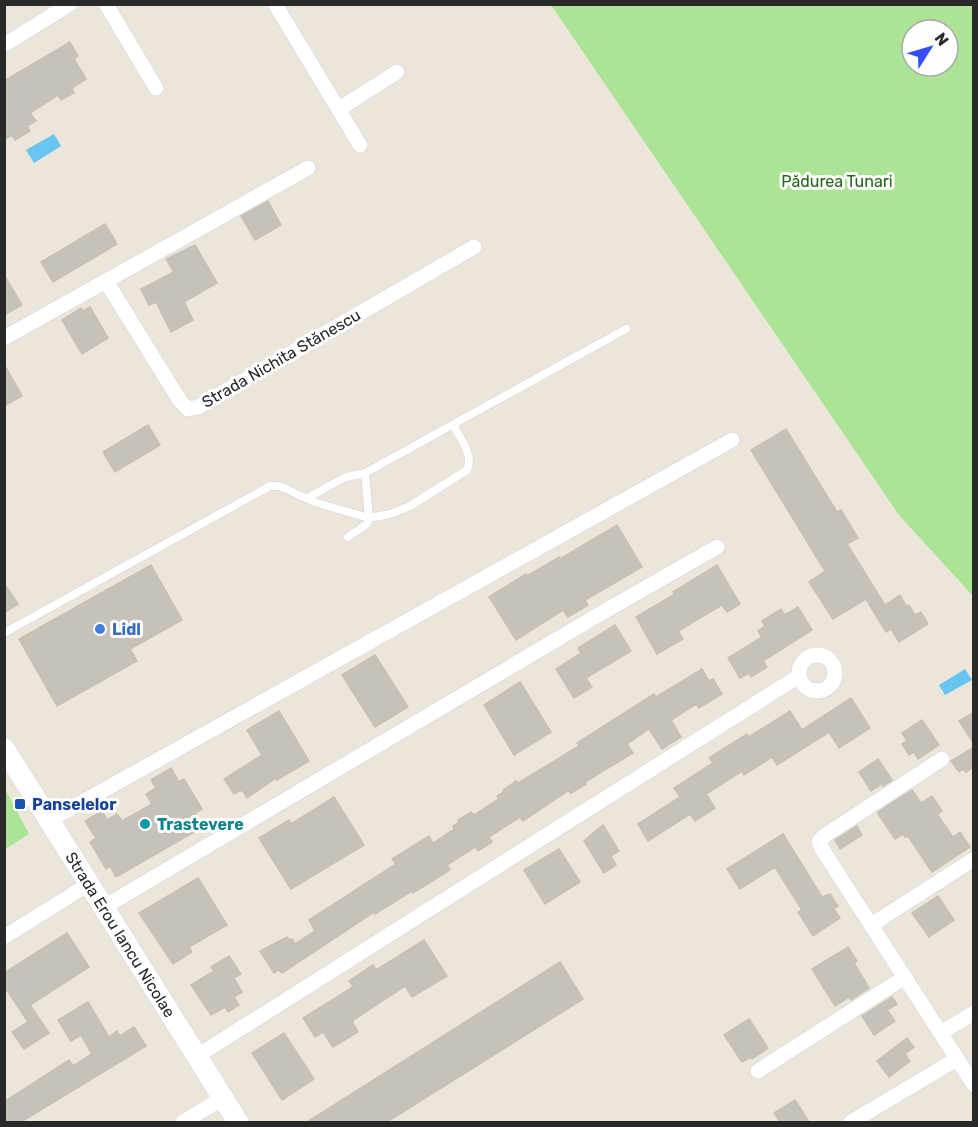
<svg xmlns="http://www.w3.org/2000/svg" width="978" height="1127" font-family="Rubik,sans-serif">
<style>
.green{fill:#aae494;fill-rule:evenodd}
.water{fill:#68c5f2}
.building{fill:#c7c2b9;stroke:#c7c1b3;stroke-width:1.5}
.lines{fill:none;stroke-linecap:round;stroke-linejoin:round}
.lane-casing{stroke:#cfd1e2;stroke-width:9}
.street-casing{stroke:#cfd1e2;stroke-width:16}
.secondary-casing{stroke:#cfd1e2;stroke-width:22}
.lane{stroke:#fff;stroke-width:8}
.street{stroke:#fff;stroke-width:15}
.secondary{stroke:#fff;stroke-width:21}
.shop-dot{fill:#3f7fe0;stroke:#fff;stroke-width:2}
.transit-dot{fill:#1a4fb4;stroke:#fff;stroke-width:2}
.culture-dot{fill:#0f9aa8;stroke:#fff;stroke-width:2}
.labels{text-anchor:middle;stroke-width:6;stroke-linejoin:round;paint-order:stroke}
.park-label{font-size:16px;fill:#236717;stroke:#fff}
.street-label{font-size:16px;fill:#292929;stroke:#fff}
.shop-label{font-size:16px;font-weight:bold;fill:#366cbe;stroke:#fff;text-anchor:start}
.transit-label{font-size:16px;font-weight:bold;fill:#164399;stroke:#fff;text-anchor:start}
.culture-label{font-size:16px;font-weight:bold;fill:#0d838f;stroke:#fff;text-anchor:start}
</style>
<rect width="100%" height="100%" fill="#ece5da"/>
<g class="green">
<path d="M551,5H973V596L899,515ZM912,30H948V66H912Z"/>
<polygon points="4,787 29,834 5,849 4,849"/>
</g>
<g class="water">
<polygon points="54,134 61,146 34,163 26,150"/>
<polygon points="965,669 972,680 945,695 939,685"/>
</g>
<g class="building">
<polygon points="70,42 78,56 74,59 86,79 72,88 74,93 61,100 58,95 30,113 36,121 27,126 30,131 15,140 12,135 4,140 4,81"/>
<polygon points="268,201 281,225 255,240 241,216"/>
<polygon points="105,224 117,244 53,282 41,262"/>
<polygon points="195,245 217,283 184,302 193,320 171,332 156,302 149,305 141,289 174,272 166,259"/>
<polygon points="4,275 22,305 4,315"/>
<polygon points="90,307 108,338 82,354 62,320 81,308 83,311"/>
<polygon points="4,364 22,396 4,406"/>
<polygon points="148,425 160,445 115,472 103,452"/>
<polygon points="786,429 837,512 841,510 858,538 847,544 885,605 900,595 907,607 909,605 915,615 921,612 928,624 899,642 891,629 886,632 866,599 833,619 809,582 825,571 751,450"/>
<polygon points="617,525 642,567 585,600 588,605 568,617 563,610 516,640 489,597 526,574 527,576 559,557 560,559"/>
<polygon points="151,565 182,620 130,649 137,661 57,706 19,639"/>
<polygon points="717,565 740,604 727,612 722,605 678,631 683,639 657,654 636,617 675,594 673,592"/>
<polygon points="4,583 18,604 4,613"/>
<polygon points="798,607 812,630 763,661 767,667 751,677 749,673 740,678 728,658 762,637 758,631 765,626 762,621 781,609 785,615"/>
<polygon points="615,625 631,651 586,678 592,687 574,698 556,669 581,653 578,648"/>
<polygon points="375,655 408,707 375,727 342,675"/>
<polygon points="702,669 709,681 713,679 722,694 699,708 696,704 671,720 681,737 662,749 649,729 627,744 633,753 585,782 586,784 571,793 568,791 523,821 520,817 489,837 492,842 478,851 475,847 447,865 450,870 413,893 412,891 375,914 374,912 282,973 279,970 274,973 260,951 287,937 289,940 292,939 295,944 315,931 309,920 396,864 392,859 429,836 433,843 454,829 453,826 459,822 458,820 471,812 474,815 499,799 497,796 504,792 503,790 516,781 518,783 579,746 577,743 654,694 656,697"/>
<polygon points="520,682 551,732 514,755 484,705"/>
<polygon points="851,698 870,728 839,748 829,732 777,765 772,757 744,775 742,771 706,794 715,808 695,821 690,814 648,841 638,824 680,797 674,788 713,763 709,758 747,734 749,737 790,711 802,730"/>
<polygon points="279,711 309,761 277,780 276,778 247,798 242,790 234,794 224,779 262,755 247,730"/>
<polygon points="974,712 974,744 959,721"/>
<polygon points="922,720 939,745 918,759 914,752 909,755 902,744 907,741 902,733"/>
<polygon points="974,747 974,767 966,772 963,769 959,772 951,761"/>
<polygon points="878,759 892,780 883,786 883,783 871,791 859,772"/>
<polygon points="171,768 179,782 184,779 202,809 195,813 203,827 116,877 110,866 106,869 90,842 96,838 85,821 102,811 107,820 117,814 122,821 152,804 146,794 156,788 151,780"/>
<polygon points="912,790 921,803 932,796 942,811 937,814 953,837 960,832 970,847 932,872 908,836 905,837 903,834 895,839 878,814 878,812"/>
<polygon points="334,797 364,845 291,889 259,838 289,820 291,824"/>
<polygon points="603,825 619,851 611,856 616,865 604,873 584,841"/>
<polygon points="857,826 862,835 840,849 835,840"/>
<polygon points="783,834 822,897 830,894 838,906 834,909 840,918 813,936 798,912 802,910 775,867 740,889 727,869"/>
<polygon points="559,849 580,882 545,904 524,870"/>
<polygon points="198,878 227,925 189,947 192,952 173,964 139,913"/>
<polygon points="938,896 954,920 929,937 912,913"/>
<polygon points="67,933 89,967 30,1005 49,1033 24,1049 12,1032 28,1022 4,986 4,973"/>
<polygon points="424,940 447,976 412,997 405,986 352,1021 358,1032 333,1047 323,1032 315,1037 303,1018 350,989 353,986 349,981 373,965 376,970"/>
<polygon points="848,947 857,961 854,963 869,988 851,1000 849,997 835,1006 812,969"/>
<polygon points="229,956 241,974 234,978 242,992 234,997 239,1005 228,1012 225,1007 211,1015 191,985 214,971 211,967"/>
<polygon points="560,962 583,999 387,1122 307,1122"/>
<polygon points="892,997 897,1004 887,1010 895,1021 874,1035 862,1016"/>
<polygon points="88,1002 109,1037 117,1031 120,1036 134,1027 146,1046 21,1122 4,1122 4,1102 69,1060 73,1066 92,1054 81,1035 71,1041 58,1020"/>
<polygon points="749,1019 768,1048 752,1059 751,1057 742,1062 724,1035"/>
<polygon points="284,1033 314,1079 282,1100 252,1053"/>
<polygon points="907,1038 914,1047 905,1054 910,1061 889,1077 877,1061"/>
<polygon points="795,1100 809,1122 780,1122 774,1113"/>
</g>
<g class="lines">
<defs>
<g id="lane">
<polyline points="307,498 346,477 365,473 626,329"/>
<polyline points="348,537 367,524 369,518 365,473"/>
<path d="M4,633L270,486H280L314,502L369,518L390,514L410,506L467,470C474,455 460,438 453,425"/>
</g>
<g id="street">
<polyline points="106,4 156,88"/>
<polyline points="275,4 360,145"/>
<polyline points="4,45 70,4"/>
<polyline points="339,109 397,72"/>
<polyline points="106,281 180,401 188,409 198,407 474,247"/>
<polyline points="4,338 308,168"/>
<circle cx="817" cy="673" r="18"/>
<polyline points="942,759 824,836 819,841 822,849 974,1085"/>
<polyline points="50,820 732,440"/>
<polyline points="104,907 605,611 717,547"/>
<polyline points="871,925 974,859"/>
<polyline points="4,937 89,884"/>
<polyline points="940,1033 974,1013"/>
<polyline points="197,1056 799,676"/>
<polyline points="758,1071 905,977"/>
<polyline points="183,1122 223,1098"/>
<polyline points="851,1122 957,1059"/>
</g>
<g id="secondary">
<path id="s1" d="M4,748L238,1122"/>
</g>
</defs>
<use href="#lane" class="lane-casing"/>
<use href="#street" class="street-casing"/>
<use href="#secondary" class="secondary-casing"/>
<use href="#lane" class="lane"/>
<use href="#street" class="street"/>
<use href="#secondary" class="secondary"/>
</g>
<circle class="shop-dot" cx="100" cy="629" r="6"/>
<rect class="transit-dot" x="14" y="798" width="12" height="12" rx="3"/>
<circle class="culture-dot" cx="145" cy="824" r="6"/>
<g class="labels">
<g class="park-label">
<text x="837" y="187">Pădurea Tunari</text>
</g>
<g class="street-label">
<text transform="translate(281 358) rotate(-30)" y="6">Strada Nichita Stănescu</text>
<text dy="6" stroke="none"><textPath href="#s1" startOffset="220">Strada Erou Iancu Nicolae</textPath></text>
</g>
<g class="shop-label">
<text x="112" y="635">Lidl</text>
</g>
<g class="transit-label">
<text x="32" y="810">Panselelor</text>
</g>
<g class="culture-label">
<text x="157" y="830">Trastevere</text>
</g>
</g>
<rect width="978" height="1127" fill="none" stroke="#292929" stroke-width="12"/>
<g transform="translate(930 48) rotate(53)"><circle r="28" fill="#ffffff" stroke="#a9a9a9" stroke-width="1.5"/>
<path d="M0-4.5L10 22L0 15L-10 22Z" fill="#334dff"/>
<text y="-9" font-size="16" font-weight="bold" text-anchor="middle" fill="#292929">N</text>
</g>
</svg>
